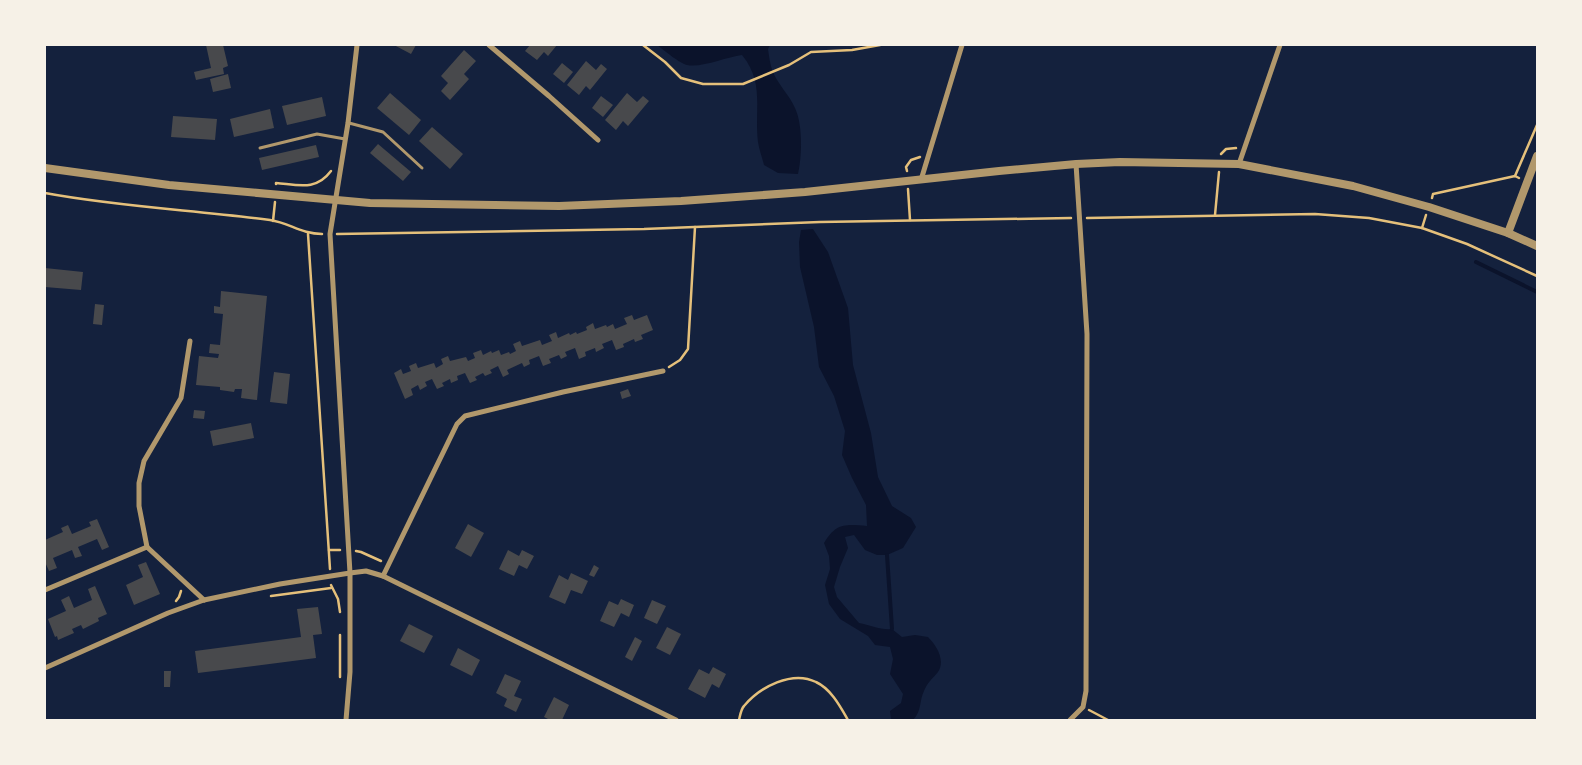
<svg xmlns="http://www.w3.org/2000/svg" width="1582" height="765" font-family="Ubuntu,sans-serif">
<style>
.water{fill:#0b132b}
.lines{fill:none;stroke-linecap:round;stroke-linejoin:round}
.stream{stroke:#0b132b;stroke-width:4}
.building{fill:#48494c}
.path{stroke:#e5c07b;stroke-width:2.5}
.service{stroke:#b1986c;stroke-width:3}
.minor{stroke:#b1986c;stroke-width:5}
.tertiary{stroke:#b1986c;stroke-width:8}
</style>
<rect width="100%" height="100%" fill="#14213d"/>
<g class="water">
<path d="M657,45H770L768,49C769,56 770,65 773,72C777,83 790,96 795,108C803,125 802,156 798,174L778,173L764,165C762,157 759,149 758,142C754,109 765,83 742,55C726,57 702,68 687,65C679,63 664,50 657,45Z"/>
<path d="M813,229L828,252L848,308L853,365L871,433L878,477L892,506L911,518L916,527L903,548L887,555H877L865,550L854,535L845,537L848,548L840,567L834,587L837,597L859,623C870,625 880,630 892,629L902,637L915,635L928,637C936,645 946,660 938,672C933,678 927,683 924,691C919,701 922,711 913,720H891L890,711L901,703L903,694L890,674L893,659L890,647L875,645L868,636L840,619L829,604L825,585L830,569L829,556L824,543C836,523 845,524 867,526L866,505L852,478L842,455L845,431L834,396L819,367L814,327L800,267L799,242L801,230Z"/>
</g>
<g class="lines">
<g class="stream">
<polyline points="1476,262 1537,292"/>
<polyline points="887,555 892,629"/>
</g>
</g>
<g class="building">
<polygon points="206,45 223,45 228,66 223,68 224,74 196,80 194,72 211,68"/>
<polygon points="394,45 416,45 411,54"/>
<polygon points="530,45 557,45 548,56 544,52 537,60 525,51"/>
<polygon points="464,50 476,61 464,74 469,79 450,100 441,91 448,83 441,76"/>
<polygon points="586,61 596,70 601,64 607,69 590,90 586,86 579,95 567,85"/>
<polygon points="562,63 573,72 564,83 553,74"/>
<polygon points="228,74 231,88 213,92 210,79"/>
<polygon points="390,93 421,120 409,135 377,108"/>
<polygon points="627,93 637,102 643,96 649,101 628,126 623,121 616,130 605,120"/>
<polygon points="601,96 613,105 603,117 592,108"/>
<polygon points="322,97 326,116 287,125 282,106"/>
<polygon points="270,109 274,128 234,137 230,119"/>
<polygon points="173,116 217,119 215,140 171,137"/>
<polygon points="432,127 463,154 450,169 419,141"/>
<polygon points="378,144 411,172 403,181 370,153"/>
<polygon points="316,145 319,157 262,170 259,158"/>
<polygon points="45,268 83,272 81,290 45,287"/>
<polygon points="221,291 267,296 257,400 241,398 242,389 235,389 234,392 220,390 220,387 196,385 199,356 218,358 219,354 209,353 210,344 220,345 223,314 214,313 214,306 220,307"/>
<polygon points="95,304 104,305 102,325 93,324"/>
<polygon points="632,315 634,320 647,315 653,330 641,335 643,339 635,342 634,339 623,344 624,347 616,350 612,340 602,344 604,348 596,352 595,348 585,352 586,356 579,359 575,348 565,352 567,356 561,359 559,355 549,359 551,363 543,366 539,356 529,360 530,364 524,367 522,363 507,370 509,374 503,377 498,366 490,370 492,373 485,376 483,373 475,377 477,380 470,383 465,373 457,376 458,380 451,383 450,379 442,383 444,386 437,389 432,379 425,382 427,386 420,390 418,385 411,389 413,395 405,399 394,373 401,369 403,374 411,371 409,366 416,363 418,368 434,363 436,368 443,364 441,359 448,356 450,361 466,357 468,361 475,358 473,353 481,350 483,355 491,351 492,353 499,350 501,355 509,352 510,354 516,351 513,344 520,341 522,346 540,340 542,345 552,341 549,335 556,332 558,338 569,333 570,335 576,332 577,334 587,330 586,327 593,323 595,329 606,325 607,327 613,324 615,329 627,324 624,318"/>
<polygon points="274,372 290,374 287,404 270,402"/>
<polygon points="628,389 631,396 622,399 620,392"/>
<polygon points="194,410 205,411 204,419 193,418"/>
<polygon points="251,423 254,438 213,446 210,431"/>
<polygon points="97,519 109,547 102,550 97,539 78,547 82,556 75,558 72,550 53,558 57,568 49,571 45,562 45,540 63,532 61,528 68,525 72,534 91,526 89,522"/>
<polygon points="468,524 484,533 471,557 455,548"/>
<polygon points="508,550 519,556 522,550 534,556 527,569 519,565 514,576 499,569"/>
<polygon points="146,562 160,594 134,605 126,585 143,577 138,565"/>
<polygon points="594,565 599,568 594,577 589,575"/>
<polygon points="571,573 588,581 582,594 571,590 565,604 549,597 559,575 568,580"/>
<polygon points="95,586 107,614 98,618 99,621 83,629 81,625 72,629 74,633 58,640 57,636 55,637 48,619 66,611 61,600 69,596 74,608 92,600 88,589"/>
<polygon points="621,599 634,605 629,617 621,613 614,627 600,621 609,601 618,605"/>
<polygon points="652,600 666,606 657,624 644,618"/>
<polygon points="318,607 322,634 313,635 316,658 198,673 195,651 301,637 297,609"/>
<polygon points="409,624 433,636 424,653 400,641"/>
<polygon points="667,627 681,634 670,655 656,648"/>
<polygon points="635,637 642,641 632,661 625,657"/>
<polygon points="458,648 480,660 472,676 450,665"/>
<polygon points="713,667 726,674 719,688 712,684 705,698 688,689 699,669 709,674"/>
<polygon points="164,671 171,671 170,687 164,687"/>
<polygon points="505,674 521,681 514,696 522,699 516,712 504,706 507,699 496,693"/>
<polygon points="554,697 569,705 562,720 550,720 544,717"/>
</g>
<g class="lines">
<g class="path">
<polyline points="643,45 665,62 681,78 703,84 743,84 789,65 811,52 852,50 880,45"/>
<polyline points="1221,154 1226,149 1236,148"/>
<polyline points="907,171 906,167 911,160 920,157"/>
<polyline points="1515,176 1537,125"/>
<path d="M276,184V183C299,185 316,191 331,171"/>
<polyline points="908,189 910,220"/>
<path d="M45,193C120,207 195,210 270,220C290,223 301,234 322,234"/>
<polyline points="1432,198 1433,194 1515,176 1519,178"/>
<polyline points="1215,215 1219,172"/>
<polyline points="1087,218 1315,214 1369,218 1422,228 1467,244 1537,276"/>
<polyline points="273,221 275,202"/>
<polyline points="1422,228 1426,215"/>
<polyline points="308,234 330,569"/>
<polyline points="337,234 644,229 820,222 1071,218"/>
<polyline points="669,367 680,360 688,349 695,227"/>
<polyline points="329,550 340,550"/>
<polyline points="356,551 361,552 381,561"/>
<polyline points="331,585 338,599 340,612"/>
<polyline points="271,596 331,588"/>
<polyline points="176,601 179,597 181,591"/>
<polyline points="340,677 340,635"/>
<polyline points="1089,710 1108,720"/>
<path d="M739,720C740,716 741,709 744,706C760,687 792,670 816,682C831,689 840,706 848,720"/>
</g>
<g class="service">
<polyline points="349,123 383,132 422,168"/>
<polyline points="260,148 317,134 345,139"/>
</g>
<g class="minor">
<polyline points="489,45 549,96 598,140"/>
<polyline points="1239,164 1280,45"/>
<polyline points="921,180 962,45"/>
<polyline points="147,547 139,506 139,483 144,461 181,398 190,341"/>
<polyline points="383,576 457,424 465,416 563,392 663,371"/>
<polyline points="45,590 147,547 204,600"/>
<polyline points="45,668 168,613 204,600 280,584 350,573 366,571 383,576 676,720"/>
<polyline points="346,720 350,672 350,573 330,234 348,123 357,45"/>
<polyline points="1070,720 1083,707 1086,691 1087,334 1076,164"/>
</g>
<g class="tertiary">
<polyline points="45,168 169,185 370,203 559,206 681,201 805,192 999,171 1076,164 1120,162 1239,164 1353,186 1429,207 1508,233 1537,246"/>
<polyline points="1508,233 1537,156"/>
</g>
</g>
<rect width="1582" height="765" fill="none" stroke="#f6f1e7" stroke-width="92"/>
</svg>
